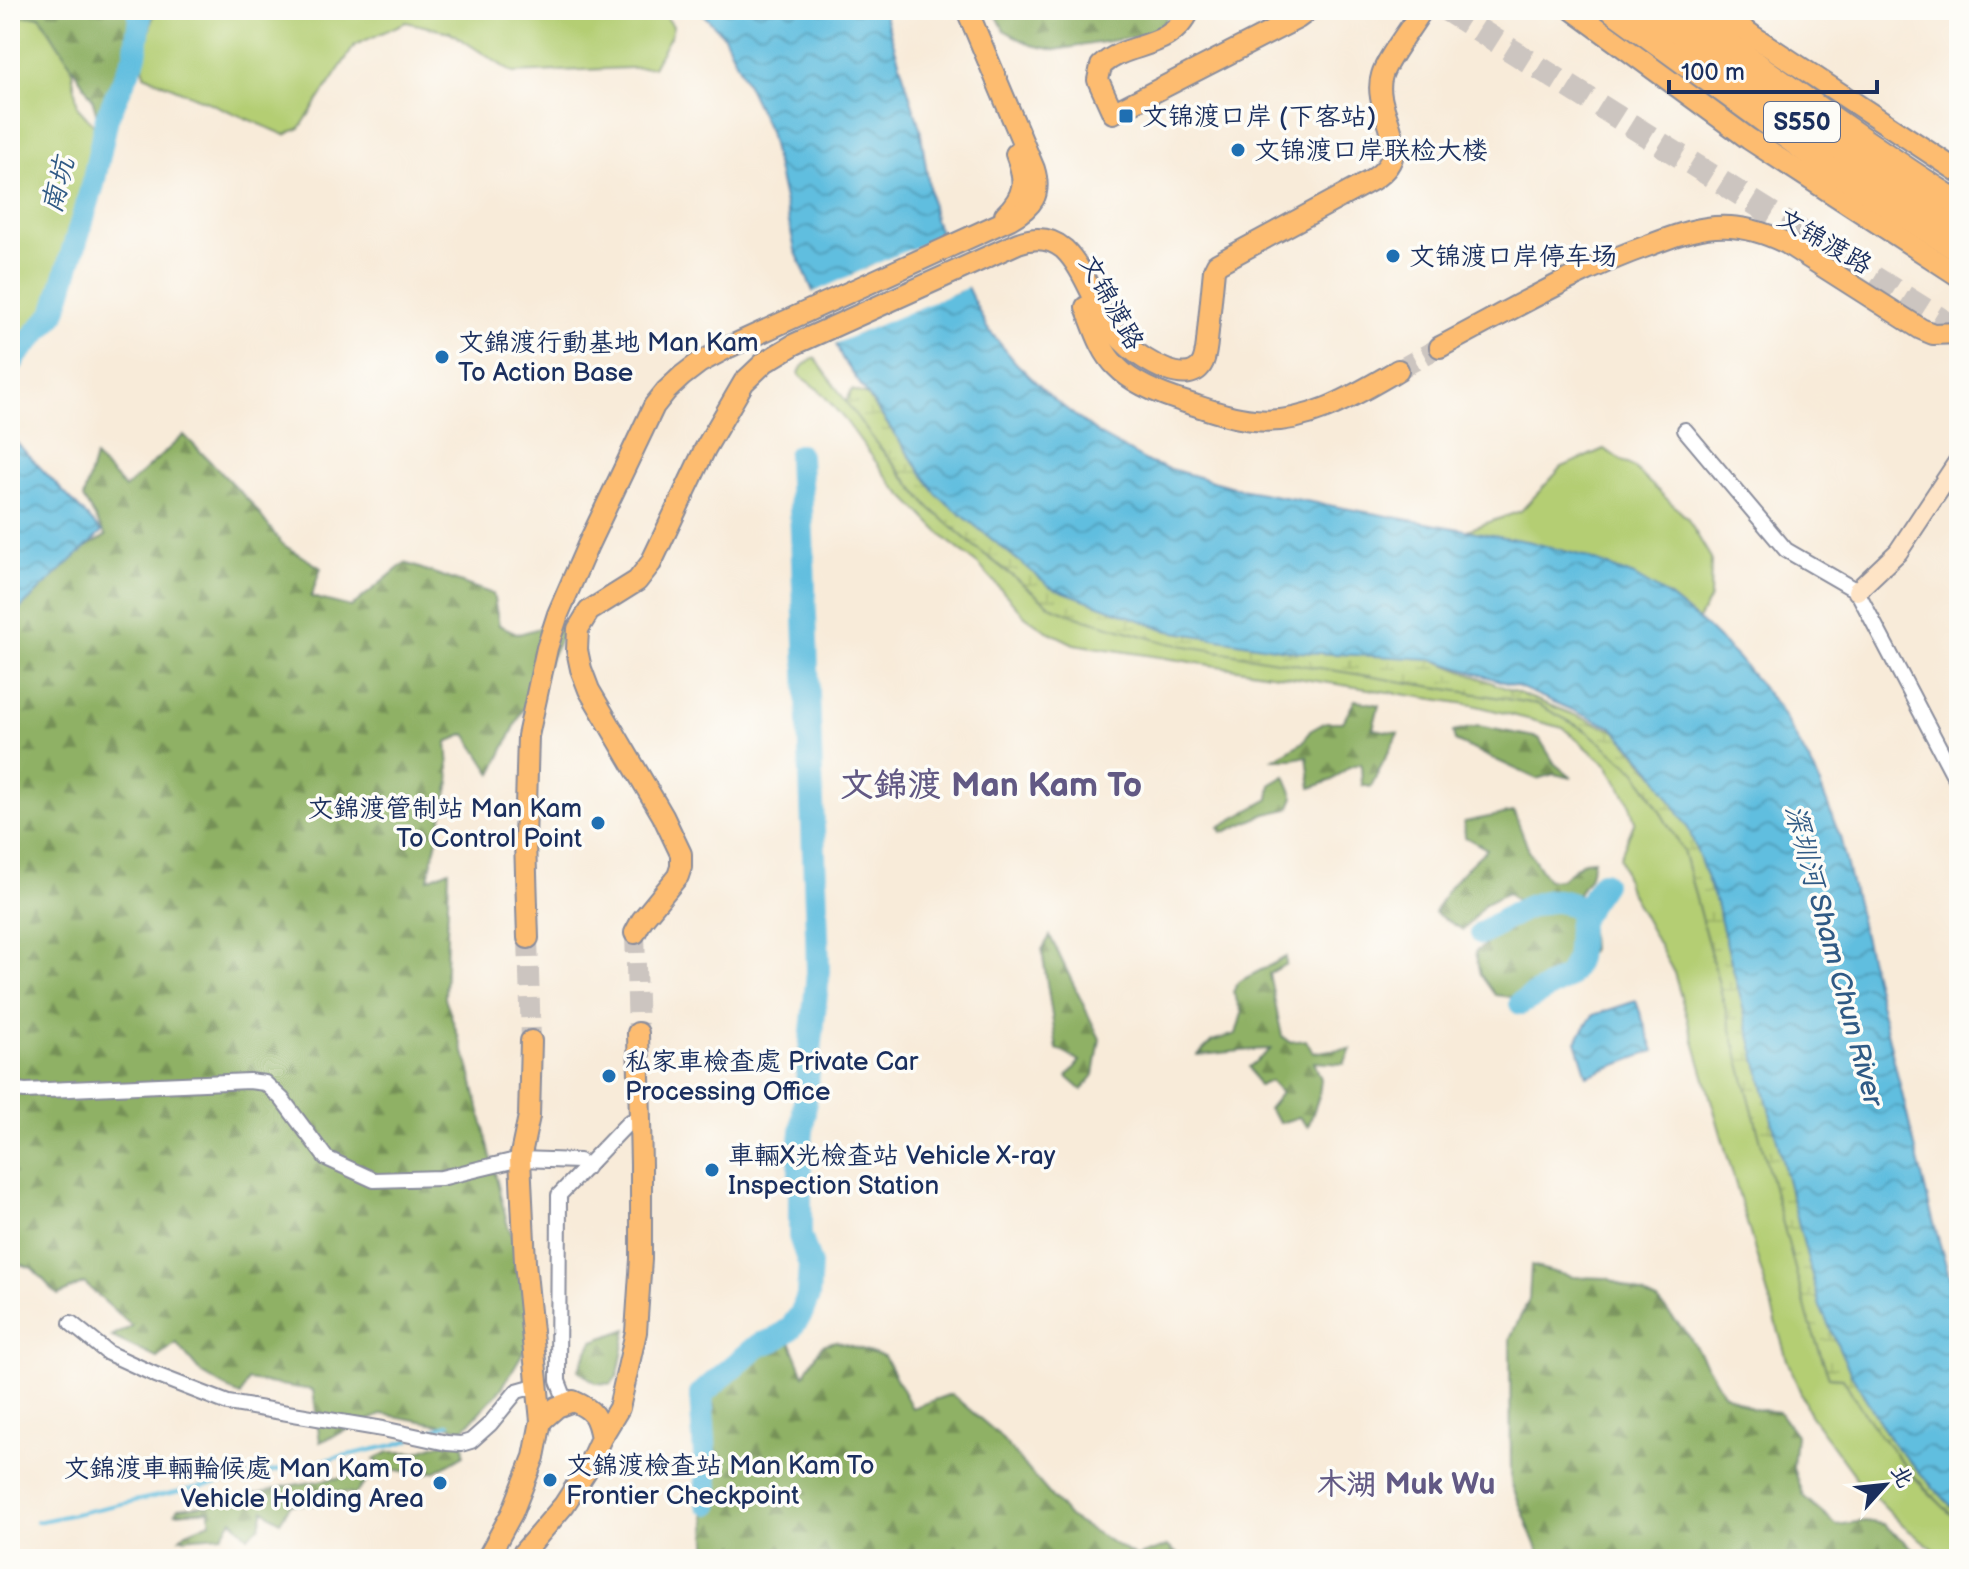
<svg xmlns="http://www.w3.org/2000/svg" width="1969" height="1569" font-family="'Balsamiq Sans','LXGW WenKai TC',sans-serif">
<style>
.grass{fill:#b4ce73;stroke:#687e68;stroke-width:2}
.forest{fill:url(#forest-firs);stroke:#557062;stroke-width:2}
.wetland{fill:url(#wetland-marsh);stroke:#687e68;stroke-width:2}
.water{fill:url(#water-waves);stroke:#3e769e;stroke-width:2}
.pier{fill:#f8ebd9}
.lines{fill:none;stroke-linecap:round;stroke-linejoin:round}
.stream{stroke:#61bedf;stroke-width:4}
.river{stroke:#61bedf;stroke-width:24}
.primary-tunnel{stroke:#ccc5c0;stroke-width:20;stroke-dasharray:20 10;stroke-linecap:butt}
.highway-tunnel{stroke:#ccc5c0;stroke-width:24;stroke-dasharray:24 12;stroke-linecap:butt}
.street-casing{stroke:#8a8d9c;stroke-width:18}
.secondary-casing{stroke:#8a8d9c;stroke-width:22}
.primary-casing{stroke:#8a8d9c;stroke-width:24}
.highway-casing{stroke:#8a8d9c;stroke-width:28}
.street{stroke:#fff;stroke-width:14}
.secondary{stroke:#fee4c6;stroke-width:18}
.primary{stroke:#fdbc70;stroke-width:20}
.highway{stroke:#fdbc70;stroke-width:24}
.poi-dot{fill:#1f6fb2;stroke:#fdfcf7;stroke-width:3}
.labels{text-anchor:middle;stroke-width:7;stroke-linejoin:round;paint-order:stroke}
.shield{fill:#fdfcf7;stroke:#5f6c8c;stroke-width:2}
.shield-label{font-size:24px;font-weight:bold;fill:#1b2f5e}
.poi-label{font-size:26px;fill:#1b2f5e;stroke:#fdfcf7;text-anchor:start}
.street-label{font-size:26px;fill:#1b2f5e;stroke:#fdfcf7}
.water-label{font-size:28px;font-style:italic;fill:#305a85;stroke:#fdfcf7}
.quarter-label{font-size:30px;font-weight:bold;fill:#625984;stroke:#fdfcf7}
.district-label{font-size:34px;font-weight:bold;fill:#625984;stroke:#fdfcf7}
</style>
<defs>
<pattern id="forest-firs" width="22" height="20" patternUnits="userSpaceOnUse" patternTransform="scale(2)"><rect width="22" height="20" fill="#8fb165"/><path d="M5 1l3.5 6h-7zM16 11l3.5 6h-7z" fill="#749056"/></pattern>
<pattern id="wetland-marsh" width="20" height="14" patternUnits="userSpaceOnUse" patternTransform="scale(2)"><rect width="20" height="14" fill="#b4ce73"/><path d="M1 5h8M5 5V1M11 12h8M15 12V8" fill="none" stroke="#9ab166"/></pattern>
<pattern id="water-waves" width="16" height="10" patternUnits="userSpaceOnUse" patternTransform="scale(2)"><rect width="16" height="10" fill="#61bedf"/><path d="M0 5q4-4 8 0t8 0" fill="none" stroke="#4f9bb8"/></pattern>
</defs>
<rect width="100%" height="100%" fill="#fdfcf7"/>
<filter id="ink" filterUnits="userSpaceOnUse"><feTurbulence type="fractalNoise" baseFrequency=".0125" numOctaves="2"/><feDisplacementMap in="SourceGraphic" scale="16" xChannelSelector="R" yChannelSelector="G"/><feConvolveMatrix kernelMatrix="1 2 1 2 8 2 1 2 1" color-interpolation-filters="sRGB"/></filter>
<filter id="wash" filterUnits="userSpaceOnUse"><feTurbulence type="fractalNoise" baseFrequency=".006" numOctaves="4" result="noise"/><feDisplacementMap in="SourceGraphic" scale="32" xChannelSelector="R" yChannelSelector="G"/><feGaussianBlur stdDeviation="1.8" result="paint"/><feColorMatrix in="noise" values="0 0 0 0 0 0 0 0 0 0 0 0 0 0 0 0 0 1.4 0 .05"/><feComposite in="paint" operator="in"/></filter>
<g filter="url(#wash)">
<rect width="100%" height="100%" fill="#f8ebd9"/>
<g class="grass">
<polygon points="10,10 53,10 66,33 78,108 103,135 54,314 26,344 10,368"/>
<polygon points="154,10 661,10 673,26 671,35 653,67 513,73 450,32 406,22 355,45 300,128 285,135 144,75 143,62"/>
<path d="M815,358L875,442L929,507L974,546L1049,604L1171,643L1538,704L1590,733L1636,771L1683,850L1815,1338L1829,1377L1843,1378L1877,1429L1918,1482L1959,1522V1559H1947L1903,1526L1856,1478L1810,1415L1787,1360L1674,973L1628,888L1620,857L1635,821L1628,800L1607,765L1563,728L1473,705L1074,644L1045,630L1025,616L979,565L948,541L893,485L846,421L820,391L799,375C800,365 807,363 815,358Z"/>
<polygon points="1604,449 1634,468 1687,518 1711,558 1710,598 1698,620 1668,596 1531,542 1464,531 1521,511 1562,467"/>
</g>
<g class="forest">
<polygon points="10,10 132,10 114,122 99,122 92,98 40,16 10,17"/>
<polygon points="994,10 1168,10 1166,20 1154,31 1134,37 1055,50 1031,45 1004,30"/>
<polygon points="184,435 252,504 282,544 321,568 311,597 351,607 405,563 493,594 499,625 519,634 571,619 522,711 492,774 466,734 447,742 450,782 428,879 449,870 445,998 469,1067 508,1226 547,1312 502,1388 464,1429 383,1414 320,1442 313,1390 248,1380 241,1396 201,1373 176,1343 157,1358 112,1337 132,1326 84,1283 58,1295 32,1268 10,1261 10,607 60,561 106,536 83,498 95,457 125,488"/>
<path d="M1355,700L1379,705L1373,729L1398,733C1390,751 1379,768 1371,787L1362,785L1361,763L1349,767L1332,780L1311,788L1307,756L1293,759H1274L1303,742L1310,731L1326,722H1343Z"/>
<polygon points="1478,726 1539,738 1555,764 1572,778 1554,774 1537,779 1455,741 1453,732"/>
<polygon points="1285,776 1294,797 1289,809 1266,814 1222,833 1219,827 1269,799 1271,784"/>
<path d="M1514,812L1530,853L1548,880L1561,879L1584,861L1594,860L1589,878L1578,893L1589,920L1591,951L1553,976L1512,997L1495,995L1480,974L1475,952L1520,919V903L1507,893L1485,904L1463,930L1435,913C1446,886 1466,868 1487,849L1465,837L1464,822Z"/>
<polygon points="1050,936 1100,1039 1094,1075 1082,1090 1067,1077 1080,1061 1057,1049 1042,950"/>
<path d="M1286,957V964L1269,974L1282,1036L1289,1042L1306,1040L1313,1053L1331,1050L1351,1049L1344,1064L1314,1062L1321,1079L1319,1096L1308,1127L1299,1117L1280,1123L1268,1109L1281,1093L1270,1081L1259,1086L1249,1067L1271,1049C1246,1049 1223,1054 1198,1055L1212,1041L1236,1034L1242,1013L1233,992L1238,982Z"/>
<polygon points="1531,1266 1573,1277 1607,1278 1658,1301 1689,1336 1723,1393 1753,1409 1779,1412 1796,1435 1793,1468 1803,1496 1837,1525 1865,1521 1883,1524 1922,1556 1922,1559 1542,1559 1511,1483 1510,1338 1529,1299"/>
<polygon points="627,1329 618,1375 611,1384 596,1383 578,1370 593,1341"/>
<polygon points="787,1334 804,1375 822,1345 835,1341 884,1356 912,1408 951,1394 997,1433 1069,1517 1137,1557 1167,1546 1184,1559 708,1559 706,1523 694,1461 701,1433 692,1414 693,1396 751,1347"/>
<polygon points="463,1436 464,1455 436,1471 422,1474 384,1468 374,1459 389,1452 416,1452"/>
<polygon points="371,1473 369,1479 355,1494 329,1490 321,1505 291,1504 280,1521 264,1510 260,1526 248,1536 232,1520 222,1535 180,1538 186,1532 210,1522 210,1510 175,1513 178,1508 212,1504 287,1486"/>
</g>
<path class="wetland" d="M852,390L867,395L937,495L1431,659L1616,731L1682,806L1959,1500V1522C1915,1479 1872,1432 1843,1378L1829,1377L1809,1321L1683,850L1636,771L1584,729L1537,704L1168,643L1085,619L1052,607L974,546L929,507L871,436L846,402Z"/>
<g class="water">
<polygon points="699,10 883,10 920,128 934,219 987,328 1016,363 1052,398 1100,435 1150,463 1240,489 1531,542 1583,556 1634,576 1668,596 1704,625 1737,657 1779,708 1815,772 1840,837 1929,1205 1950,1280 1959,1298 1959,1511 1950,1505 1893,1444 1851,1374 1820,1307 1716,903 1689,830 1650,767 1612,727 1519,687 1431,659 1298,652 1169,631 1051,587 937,495 842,358 795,250 769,131 724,36"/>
<polygon points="10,436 102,532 10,618"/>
<polygon points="1636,1001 1654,1051 1587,1076 1576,1041 1593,1015"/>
</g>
<polygon class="pier" points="946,235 971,286 832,345 810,294 889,258"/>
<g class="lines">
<g class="stream">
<polyline points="425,1433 449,1424"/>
<polyline points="37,1522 394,1445 410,1440"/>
</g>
<g class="river">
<polyline points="10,365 18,353 54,314 93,184 107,117 135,56 141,10"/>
<path d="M1482,933C1502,922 1533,899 1557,901C1567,902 1577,907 1587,909"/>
<path d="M1521,1003L1567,977C1586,954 1573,937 1582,916C1586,906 1597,893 1603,883"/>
<polyline points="708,1503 701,1394 759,1345 774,1340 790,1329 801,1314 808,1296 810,1265 800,1236 800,1151 818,973 817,934 799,456"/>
</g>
</g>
</g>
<g filter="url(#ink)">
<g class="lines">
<g class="primary-tunnel">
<polyline points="1398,370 1440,347"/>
<polyline points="635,933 638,1033"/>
<polyline points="528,938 531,1041"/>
</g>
<polyline class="highway-tunnel" points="1447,10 1959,331"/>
<defs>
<g id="street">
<polyline points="1685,430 1786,550 1857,591 1959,785"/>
<polyline points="10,1089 25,1091 249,1081 265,1083 282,1099 326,1158 374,1180 441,1178 520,1159 579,1161 586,1168"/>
<polyline points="71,1323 108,1353 156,1375 228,1403 383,1429 447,1443 461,1444 471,1441 490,1424 517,1391 531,1387 538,1392"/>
<polyline points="567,1404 558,1381 559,1195 629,1122"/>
</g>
<polyline id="secondary" points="1857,591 1898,552 1959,460"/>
<g id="primary">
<path d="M1190,10C1168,53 1128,40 1101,66L1098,80L1113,113L1298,18L1309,10"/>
<polyline points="1573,10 1749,139 1959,276"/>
<polyline points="1718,10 1753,36 1959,172"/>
<path d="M1005,215C1026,195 1026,180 1016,154"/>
<path d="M1086,307C1094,327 1101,352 1117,367C1134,385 1165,396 1188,403C1210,410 1231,418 1254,420C1306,426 1355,395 1398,370"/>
<path d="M1440,347C1509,311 1577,270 1650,245C1671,237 1692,229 1715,227C1740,225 1764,232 1786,243L1921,329L1933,334L1959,333"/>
<path d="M635,933L642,920L678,876L681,867V854L663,816L589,690L581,669L577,650L578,629L589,611L637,581L651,563L705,449L744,382L765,362L795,344L1018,243C1034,237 1050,237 1064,249C1082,266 1092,297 1105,318C1111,329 1120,339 1129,347C1143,360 1190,390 1203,362C1207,352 1207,341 1208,331C1210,311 1212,290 1214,270L1217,264L1372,180C1421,149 1370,113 1382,75C1387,58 1412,27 1422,10"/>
<path d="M528,938L525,841L528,736L547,648L558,614L588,545L654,406L666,391L682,376L699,363L729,347L1010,219C1032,207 1042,195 1034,169L967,10"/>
<path d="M541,1421L557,1407L573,1401C594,1410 597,1416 601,1438"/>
<polyline points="487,1559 512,1513 534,1457 541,1421 525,1262 520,1159 529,1116 531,1041"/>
<polyline points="518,1559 564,1505 586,1471 601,1438 619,1408 636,1332 641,1259 641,1165 638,1033"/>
</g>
<g id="highway">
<polyline points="1613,10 1826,165 1959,250"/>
<path d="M1650,10C1752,85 1853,159 1959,228"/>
<path d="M1683,10C1773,78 1864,143 1959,204"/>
</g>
</defs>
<use href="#street" class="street-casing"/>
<use href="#secondary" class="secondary-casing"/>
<use href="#primary" class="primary-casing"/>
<use href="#highway" class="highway-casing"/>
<use href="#street" class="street"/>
<use href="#secondary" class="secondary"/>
<use href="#primary" class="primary"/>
<use href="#highway" class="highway"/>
</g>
</g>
<g class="poi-dot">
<rect x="1118" y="108" width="16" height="16" rx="4"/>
<circle cx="1238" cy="150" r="8"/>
<circle cx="1393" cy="256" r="8"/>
<circle cx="442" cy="357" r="8"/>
<circle cx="598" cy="823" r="8"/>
<circle cx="609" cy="1076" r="8"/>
<circle cx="712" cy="1170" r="8"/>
<circle cx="550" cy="1480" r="8"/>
<circle cx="440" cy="1483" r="8"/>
</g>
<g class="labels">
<rect class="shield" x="1764" y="102" width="76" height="40" rx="6"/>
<g class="shield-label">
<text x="1802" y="130">S550</text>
</g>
<g class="poi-label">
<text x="1142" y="125">文锦渡口岸 (下客站)</text>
<text x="1254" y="159">文锦渡口岸联检大楼</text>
<text x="1409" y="265">文锦渡口岸停车场</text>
<text x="458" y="351">文錦渡行動基地 Man Kam<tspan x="458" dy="30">To Action Base</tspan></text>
<text x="582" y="817" text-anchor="end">文錦渡管制站 Man Kam<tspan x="582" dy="30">To Control Point</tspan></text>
<text x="625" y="1070">私家車檢查處 Private Car<tspan x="625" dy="30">Processing Office</tspan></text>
<text x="728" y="1164">車輛X光檢查站 Vehicle X-ray<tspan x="728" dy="30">Inspection Station</tspan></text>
<text x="566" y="1474">文錦渡檢查站 Man Kam To<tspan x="566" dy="30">Frontier Checkpoint</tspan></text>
<text x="424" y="1477" text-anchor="end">文錦渡車輛輪候處 Man Kam To<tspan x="424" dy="30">Vehicle Holding Area</tspan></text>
</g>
<g class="street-label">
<text transform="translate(1825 241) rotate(30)" y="9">文锦渡路</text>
<text transform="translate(1112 302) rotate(61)" y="9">文锦渡路</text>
</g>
<g class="water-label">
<text transform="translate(57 185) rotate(-75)" y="10">南坑</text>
<text transform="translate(1835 955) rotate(75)" y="10">深圳河 Sham Chun River</text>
</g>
<g class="quarter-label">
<text x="1406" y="1494">木湖 Muk Wu</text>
</g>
<g class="district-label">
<text x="991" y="796">文錦渡 Man Kam To</text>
</g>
</g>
<rect width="1969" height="1569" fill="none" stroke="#fdfcf7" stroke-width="40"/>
<g transform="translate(1885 1485) rotate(63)" stroke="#fdfcf7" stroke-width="6" paint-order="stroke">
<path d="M0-6L14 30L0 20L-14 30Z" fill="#1b2f5e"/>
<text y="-12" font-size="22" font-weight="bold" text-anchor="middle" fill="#1b2f5e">北</text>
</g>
<path d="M1669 80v12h208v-12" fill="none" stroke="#1b2f5e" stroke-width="4"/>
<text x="1681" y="80" font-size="24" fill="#1b2f5e" stroke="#fdfcf7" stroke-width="6" paint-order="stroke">100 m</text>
</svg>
